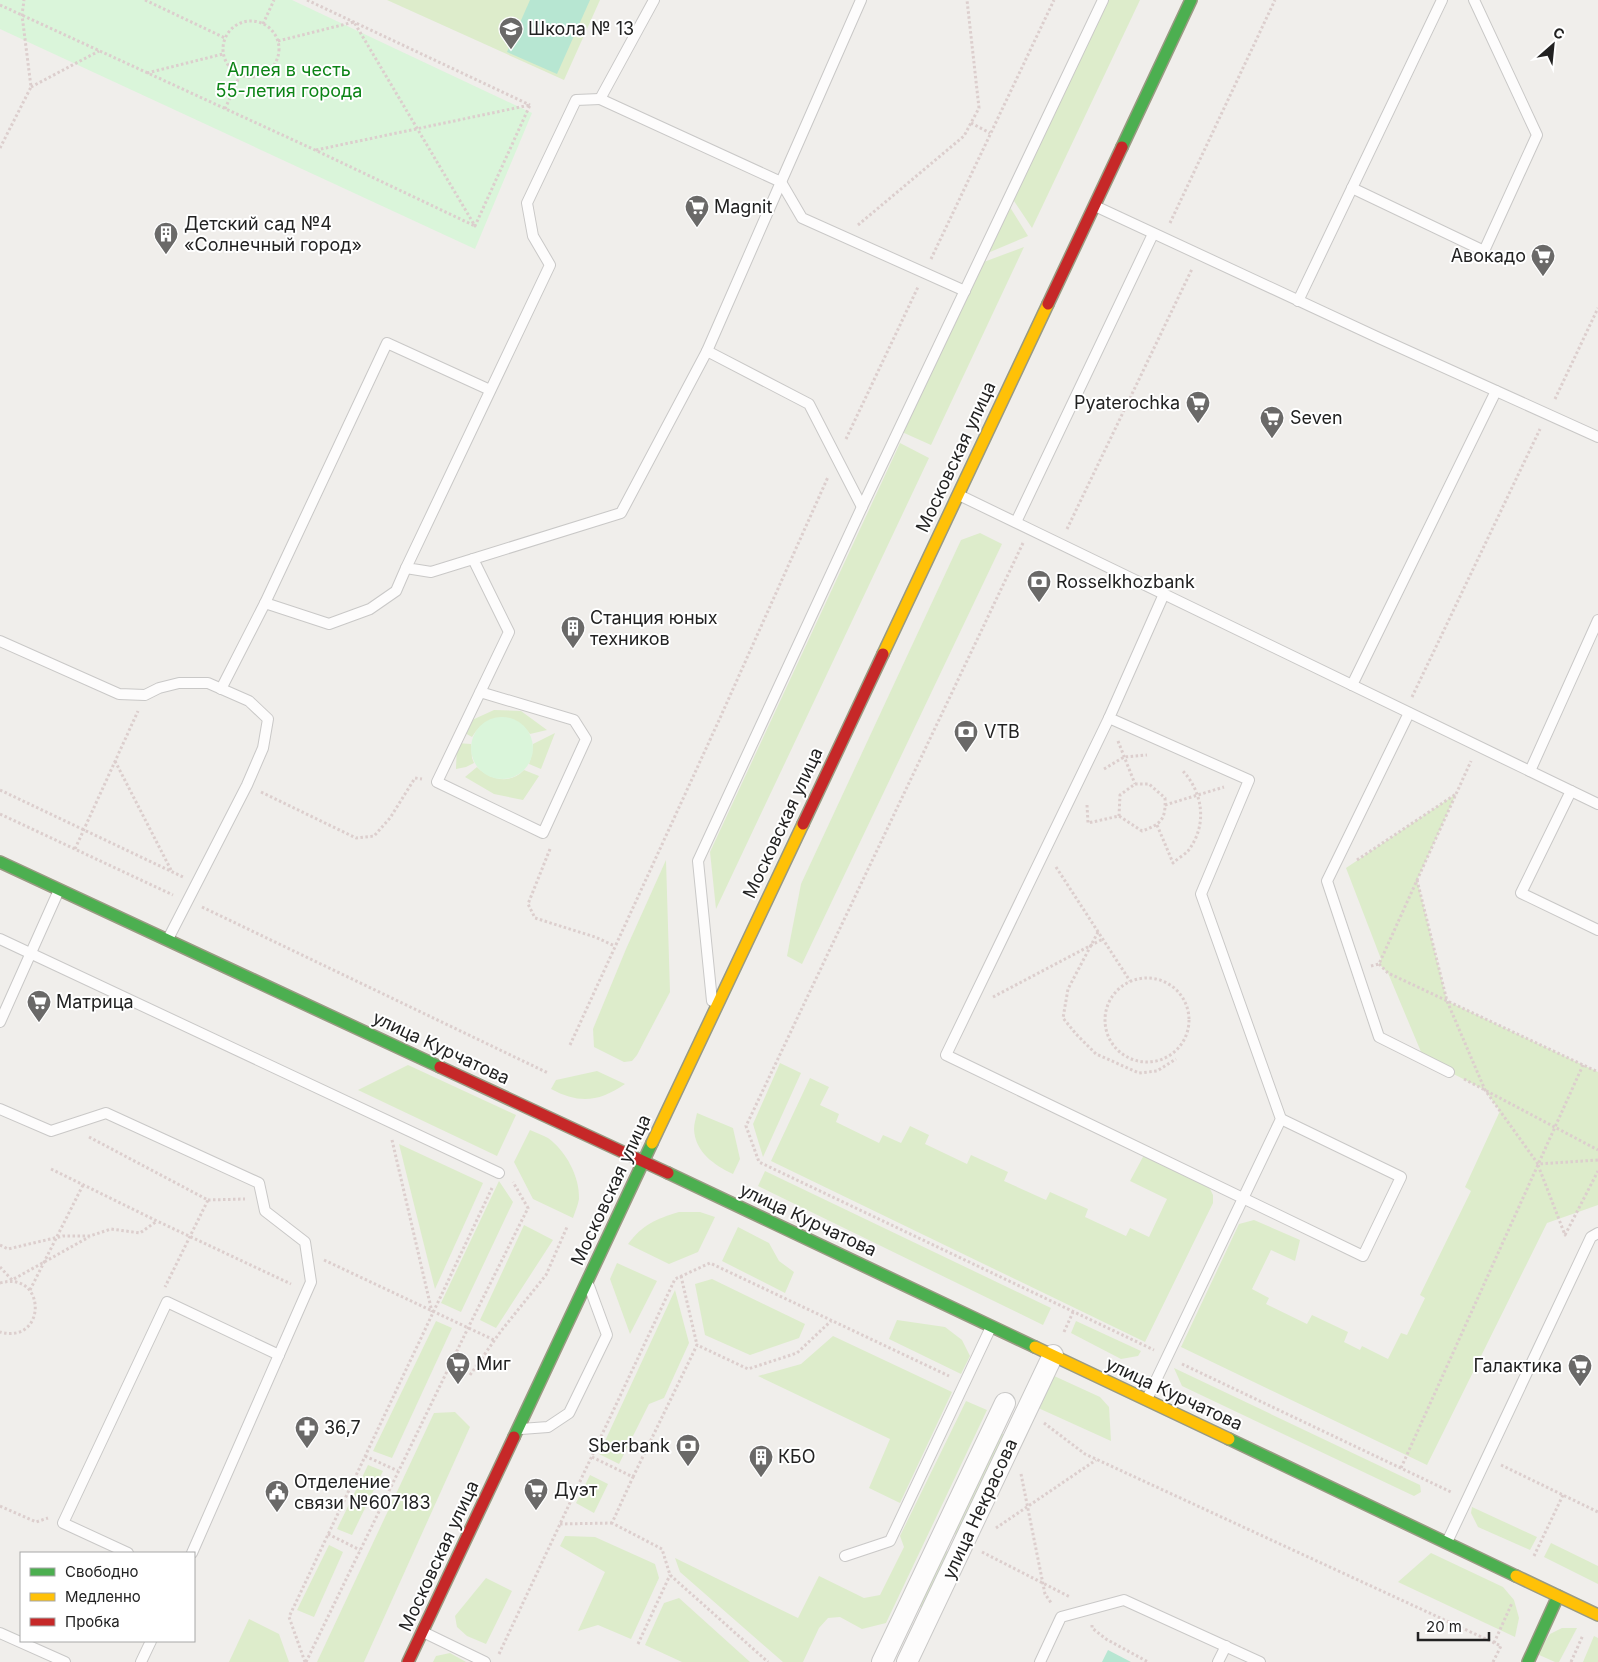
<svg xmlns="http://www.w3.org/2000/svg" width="1598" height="1662" font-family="Inter,sans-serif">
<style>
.grass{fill:#ddeccb}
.park{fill:#daf5da}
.pitch{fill:#b7e6d2}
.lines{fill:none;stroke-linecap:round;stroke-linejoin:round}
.lane-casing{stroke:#c9c8c7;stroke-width:12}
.street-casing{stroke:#c9c8c7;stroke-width:22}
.fast-casing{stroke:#999a82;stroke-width:14}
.slow-casing{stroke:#999a82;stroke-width:14}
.jam-casing{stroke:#999a82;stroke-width:14}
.path{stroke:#dccecd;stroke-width:3;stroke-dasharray:2.5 2.5;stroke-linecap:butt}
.lane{stroke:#fdfcfc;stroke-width:10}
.street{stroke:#fdfcfc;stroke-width:20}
.fast{stroke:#4caf50;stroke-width:11}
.slow{stroke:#ffc107;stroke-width:11}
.jam{stroke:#c62828;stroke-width:11}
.labels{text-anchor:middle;stroke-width:4;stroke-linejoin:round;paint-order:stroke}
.poi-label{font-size:18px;fill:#222;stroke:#fff;text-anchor:start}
.park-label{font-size:18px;fill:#0c8416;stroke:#fff}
.street-label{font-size:18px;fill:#222;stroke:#fff}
</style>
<rect width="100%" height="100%" fill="#f0eeeb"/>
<g class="grass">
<polygon points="387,0 600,0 564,80"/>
<polygon points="1105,0 1140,0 1032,228 1012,198"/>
<polygon points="1008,204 1028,236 983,255"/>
<polygon points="1024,247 931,445 902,432 981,263"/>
<polygon points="900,443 929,458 716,909 710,852"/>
<polygon points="980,533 1002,544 802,964 787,956 801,884 961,540"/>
<path d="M494,710L521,711L547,730L530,734C513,711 487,713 472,737L463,732L472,720Z"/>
<polygon points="555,733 541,769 529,764 532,754 533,744"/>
<polygon points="457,743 471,744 472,758 474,763 466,767 456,769"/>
<path d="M477,767C490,780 510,785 524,770L539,776L523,800L494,794L465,777Z"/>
<polygon points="1456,794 1417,880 1447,1001 1598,1072 1598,1205 1547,1223 1427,1465 1181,1347 1239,1224 1254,1220 1300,1240 1295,1261 1271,1250 1252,1289 1269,1298 1266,1304 1307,1324 1312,1315 1348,1332 1344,1342 1360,1350 1362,1346 1388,1359 1401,1333 1407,1335 1425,1298 1420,1295 1471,1191 1465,1187 1500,1111 1485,1090 1424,1059 1388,973 1379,964 1381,959 1346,868"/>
<polygon points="666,860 670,992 637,1055 632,1061 624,1062 594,1047 593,1029 626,949"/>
<polygon points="780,1063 801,1073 763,1157 753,1124"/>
<polygon points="408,1065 516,1115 497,1156 358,1090"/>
<path d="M597,1071L625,1084C599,1102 579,1104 551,1089L556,1080Z"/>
<polygon points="810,1078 829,1087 820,1105 839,1114 836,1122 879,1143 883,1135 901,1143 910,1126 929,1135 925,1144 967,1164 971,1155 1008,1172 1004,1181 1046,1200 1050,1192 1088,1209 1085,1217 1126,1236 1130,1228 1149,1237 1167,1199 1130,1181 1144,1155 1209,1187 1213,1195 1213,1203 1145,1342 771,1161"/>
<path d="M697,1113L733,1128L740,1159L733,1174C714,1165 695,1152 694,1129C694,1124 696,1118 697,1113Z"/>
<path d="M530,1130C536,1133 543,1135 548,1138C566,1151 580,1177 579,1199C578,1205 575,1212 573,1218L533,1199L514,1162Z"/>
<polygon points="399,1144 483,1183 435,1289"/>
<polygon points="765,1171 1051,1308 1043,1325 758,1186"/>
<polygon points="499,1181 513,1202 461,1312 441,1303"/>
<path d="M679,1212H700L715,1217L698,1252L669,1264L628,1244C643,1224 656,1219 679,1212Z"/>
<polygon points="524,1225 553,1240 496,1328 480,1320"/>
<polygon points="738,1227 769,1243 779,1261 794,1272 785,1293 722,1261"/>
<polygon points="617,1263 657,1281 630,1334 610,1279"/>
<polygon points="712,1279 805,1324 799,1338 750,1355 705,1335 695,1284"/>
<polygon points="675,1290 689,1343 664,1398 649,1404 619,1464 599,1454"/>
<polygon points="897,1320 945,1327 962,1340 970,1356 961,1374 889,1339"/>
<polygon points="436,1321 452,1328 392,1458 373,1451"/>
<polygon points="1076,1321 1141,1351 1138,1356 1121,1359 1071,1333"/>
<polygon points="833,1336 952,1392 900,1503 869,1488 890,1439 758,1376 801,1364"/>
<polygon points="1174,1368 1420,1485 1421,1492 1414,1496 1182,1386"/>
<polygon points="1052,1375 1100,1397 1109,1407 1111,1441 1036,1407"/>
<polygon points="966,1401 987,1410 886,1623 862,1629 840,1617 828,1618 819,1628 803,1662 783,1662 680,1572 675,1558 798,1618 819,1576 864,1598 880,1595 904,1547 900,1536"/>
<polygon points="455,1412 470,1427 364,1662 317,1662 434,1413"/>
<polygon points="997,1431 1008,1437 960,1537 949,1531"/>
<polygon points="368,1465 383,1471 352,1535 337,1529"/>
<polygon points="590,1475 608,1484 594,1513 576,1503"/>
<polygon points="1472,1507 1537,1537 1530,1550 1478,1527 1471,1513"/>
<polygon points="565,1536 595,1537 655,1564 659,1578 631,1639 598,1625 578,1631 605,1572 560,1546"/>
<polygon points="1551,1543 1598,1566 1598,1584 1544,1557"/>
<polygon points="329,1545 343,1552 314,1617 297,1610"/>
<polygon points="942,1549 953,1554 927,1610 914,1604"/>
<polygon points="1431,1553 1503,1587 1514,1600 1519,1618 1515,1637 1398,1582"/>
<polygon points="486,1578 512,1591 486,1644 467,1636 457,1627 455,1616"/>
<polygon points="679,1598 750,1662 682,1662 645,1645 664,1603"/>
<polygon points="249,1619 279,1634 289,1662 229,1662"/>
<polygon points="1562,1628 1577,1628 1559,1662 1555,1662 1537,1654 1550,1634"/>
<polygon points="1594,1636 1598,1638 1598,1662 1583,1662"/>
<polygon points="450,1653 466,1662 433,1662 436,1656"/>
</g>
<g class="park">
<polygon points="0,0 292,0 532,113 475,249 0,29"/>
<circle cx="502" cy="748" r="31"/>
</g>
<g class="pitch">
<polygon points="530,0 590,0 557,74 507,52"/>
<polygon points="1108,1650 1131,1662 1102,1662"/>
</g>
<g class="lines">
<defs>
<g id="lane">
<polyline points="654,0 600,99 781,182 861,0"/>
<polyline points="781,182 707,351 809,404 862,507"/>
<polyline points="781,182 802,218 965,291"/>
<polyline points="1352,188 1484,251 1537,135 1474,0"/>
<polyline points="1095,206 1379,338 1598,437"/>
<polyline points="1298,301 1442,0"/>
<polyline points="959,495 1598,804"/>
<polyline points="1016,522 1153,234"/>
<polyline points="473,559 431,572 406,568 550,265 533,236 527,203 576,100 600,99"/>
<polyline points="265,603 387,343 490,390"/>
<polyline points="0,641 119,694 145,695 159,688 179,683 208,683 249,701 268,719 263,748 247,785 168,939"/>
<polyline points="1352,685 1496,391"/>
<polyline points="221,689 265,603 329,624 370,609 396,591 406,568"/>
<polyline points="480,692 574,720 586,739 543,833 437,782 509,632 473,559 621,513 707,351"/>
<polyline points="1409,713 1327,881 1379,1037 1449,1072"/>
<polyline points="1109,718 946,1055 1363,1256 1401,1177 1281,1119"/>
<polyline points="1530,771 1598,620"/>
<polyline points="1571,791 1521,893 1598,930"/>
<polyline points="0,939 499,1173"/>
<polyline points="712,1001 698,861 862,507 1103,0"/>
<polyline points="0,1022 59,890"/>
<polyline points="0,1109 51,1131 106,1113 259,1183 265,1211 305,1242 311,1282 192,1553"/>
<polyline points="1147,1399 1281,1119 1201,894 1249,780 1109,718 1164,594"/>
<polyline points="521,1429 548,1427 569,1413 607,1335 589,1286"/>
<polyline points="1447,1542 1591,1237 1598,1233"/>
<polyline points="128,1553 63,1523 167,1302 279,1355"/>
<polyline points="845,1556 890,1541 991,1327"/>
<polyline points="423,1632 485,1662"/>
<polyline points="0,1633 65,1662"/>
<polyline points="141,1662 151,1641"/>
<polyline points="1040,1662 1061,1617 1124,1600 1260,1662"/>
<polyline points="1218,1662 1226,1646"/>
</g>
<g id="street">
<polyline points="882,1662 1005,1403"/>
<polyline points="907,1662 1053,1355"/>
</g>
<g id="fast">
<polyline points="1122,147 1191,0"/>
<polyline points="0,862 440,1067"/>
<polyline points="668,1173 1035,1347"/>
<polyline points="514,1437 652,1143"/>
<polyline points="1229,1439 1516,1576"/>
<polyline points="1528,1662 1558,1596"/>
</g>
<g id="slow">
<polyline points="883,654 1048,304"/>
<polyline points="652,1143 803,824"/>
<polyline points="1035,1347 1229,1439"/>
<polyline points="1516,1576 1598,1615"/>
</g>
<g id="jam">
<polyline points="1048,304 1122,147"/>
<polyline points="803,824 883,654"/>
<polyline points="440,1067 668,1173"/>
<polyline points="408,1662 514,1437"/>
</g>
</defs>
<use href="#lane" class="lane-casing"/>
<use href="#street" class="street-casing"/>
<use href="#fast" class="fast-casing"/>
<use href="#slow" class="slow-casing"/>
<use href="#jam" class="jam-casing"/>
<g class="path">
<polyline points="145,0 225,38"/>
<polyline points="307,0 530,105"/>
<polyline points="0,5 315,150 475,226"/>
<circle cx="251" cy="49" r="28"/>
<polyline points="263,24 274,0"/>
<polyline points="278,41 354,22 475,226 530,105"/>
<polyline points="147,73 223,54"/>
<polyline points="31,87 99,51"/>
<polyline points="225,109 240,75"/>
<polyline points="971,123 990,133"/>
<polyline points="0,148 31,87 22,15 24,0"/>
<polyline points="316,150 530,105"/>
<polyline points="1170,223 1275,0"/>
<polyline points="858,225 964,136 979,108 967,0"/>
<polyline points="931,259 1054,0"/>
<polyline points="1555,399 1598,308"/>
<polyline points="846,439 918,287"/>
<polyline points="1067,529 1192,269"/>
<polyline points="1023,543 746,1126 759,1162 1154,1350"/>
<polyline points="1412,697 1540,429"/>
<polyline points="1118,741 1135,784"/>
<polyline points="115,761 171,870"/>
<polyline points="1104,769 1124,757 1147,755"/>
<polyline points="0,790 183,877"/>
<polyline points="261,792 356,838 374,836 390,818 415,778 422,779"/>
<path d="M1087,805L1088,823L1119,816L1142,831C1161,824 1166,820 1165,798L1149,784H1135L1120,795L1119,816"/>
<polyline points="1165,805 1224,787"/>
<polyline points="0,814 173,895"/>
<path d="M1157,825L1173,863C1177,859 1184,855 1188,851C1208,825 1203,792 1182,770"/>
<polyline points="75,849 138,711"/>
<polyline points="550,849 528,904 535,918 595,937 615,946"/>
<polyline points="1357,860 1456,794"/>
<polyline points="1056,867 1130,981"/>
<polyline points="1417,880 1447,1001 1485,1090 1538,1164 1598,1160"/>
<polyline points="202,907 548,1073"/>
<polyline points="1098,932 1068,989 1063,1018 1076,1034 1096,1054 1139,1073 1157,1071 1176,1059"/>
<polyline points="1379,964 1388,973 1598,1072"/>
<polyline points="1371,966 1379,964 1471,761"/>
<circle cx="1147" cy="1020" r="42"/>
<polyline points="993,997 1103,939"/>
<polyline points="570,1045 720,718 828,477"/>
<polyline points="1464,1079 1598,1150"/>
<polyline points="89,1137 208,1200 165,1287"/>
<polyline points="392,1140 432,1312"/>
<polyline points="1538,1165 1565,1235 1598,1171"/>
<polyline points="51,1169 157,1221 291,1284"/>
<polyline points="208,1200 245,1199"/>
<polyline points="0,1245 8,1249 63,1236 90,1236 111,1229 140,1233 157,1221"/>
<polyline points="324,1260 494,1340"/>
<polyline points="0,1267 12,1280 89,1237"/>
<polyline points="681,1276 697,1345"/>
<path d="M0,1283C47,1270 47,1345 0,1332"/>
<polyline points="30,1290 83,1185"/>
<polyline points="1064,1332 1073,1312"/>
<polyline points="1182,1364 1451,1492"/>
<polyline points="470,1375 501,1331 546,1275 567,1227"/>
<polyline points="1044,1423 1085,1454 1501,1646 1493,1662"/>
<polyline points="365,1456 398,1471"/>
<polyline points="592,1457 633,1477 612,1523 662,1549 670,1575 768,1662"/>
<polyline points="1501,1465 1598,1512"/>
<polyline points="1401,1468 1583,1065"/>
<polyline points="1021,1474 1045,1594 1052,1604"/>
<polyline points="633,1477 697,1345 748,1369 797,1353 831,1321"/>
<polyline points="0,1506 36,1522 48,1518"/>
<polyline points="560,1524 612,1523"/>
<polyline points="996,1528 1096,1460"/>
<polyline points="328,1534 360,1550"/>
<polyline points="982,1552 1070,1597"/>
<polyline points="1534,1556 1563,1495"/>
<polyline points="1092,1625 1092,1628 1106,1639 1148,1662"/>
<polyline points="1494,1643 1512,1603"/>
<polyline points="638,1644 670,1575"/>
<polyline points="499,1654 675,1279 710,1263 949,1376"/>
<polyline points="305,1662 289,1617 492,1188"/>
<polyline points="306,1662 468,1328 528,1208 513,1182"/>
<polyline points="1571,1662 1583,1635"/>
</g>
<use href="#lane" class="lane"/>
<use href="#street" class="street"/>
<use href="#fast" class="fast"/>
<use href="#slow" class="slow"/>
<use href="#jam" class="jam"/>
</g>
<defs>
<symbol id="school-pin" viewBox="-11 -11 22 30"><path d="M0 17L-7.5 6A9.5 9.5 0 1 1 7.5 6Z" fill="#6a6968" stroke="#fff"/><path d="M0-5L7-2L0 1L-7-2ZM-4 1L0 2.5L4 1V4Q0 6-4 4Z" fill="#fff"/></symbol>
<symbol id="supermarket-pin" viewBox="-11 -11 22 30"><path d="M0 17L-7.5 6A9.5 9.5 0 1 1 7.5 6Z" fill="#6a6968" stroke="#fff"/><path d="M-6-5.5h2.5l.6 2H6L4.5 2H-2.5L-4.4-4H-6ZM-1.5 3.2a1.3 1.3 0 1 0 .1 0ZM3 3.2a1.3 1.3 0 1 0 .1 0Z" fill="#fff"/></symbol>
<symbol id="building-pin" viewBox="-11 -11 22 30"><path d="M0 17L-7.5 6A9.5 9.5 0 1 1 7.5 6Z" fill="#6a6968" stroke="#fff"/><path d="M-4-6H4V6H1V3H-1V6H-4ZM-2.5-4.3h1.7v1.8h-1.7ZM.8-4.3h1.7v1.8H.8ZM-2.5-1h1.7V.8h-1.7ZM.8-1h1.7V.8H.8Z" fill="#fff"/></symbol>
<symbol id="bank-pin" viewBox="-11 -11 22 30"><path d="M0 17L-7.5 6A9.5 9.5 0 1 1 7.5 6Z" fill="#6a6968" stroke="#fff"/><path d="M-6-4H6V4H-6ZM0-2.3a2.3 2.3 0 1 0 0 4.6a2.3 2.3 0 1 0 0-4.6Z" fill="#fff"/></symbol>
<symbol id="pharmacy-pin" viewBox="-11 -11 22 30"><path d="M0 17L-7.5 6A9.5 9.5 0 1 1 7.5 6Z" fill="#6a6968" stroke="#fff"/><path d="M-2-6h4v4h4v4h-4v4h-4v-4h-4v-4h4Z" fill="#fff"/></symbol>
<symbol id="civic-pin" viewBox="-11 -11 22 30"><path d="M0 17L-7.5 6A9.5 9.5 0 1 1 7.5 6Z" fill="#6a6968" stroke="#fff"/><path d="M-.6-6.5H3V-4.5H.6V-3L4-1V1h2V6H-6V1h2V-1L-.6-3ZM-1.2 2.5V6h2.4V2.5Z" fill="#fff"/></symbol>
</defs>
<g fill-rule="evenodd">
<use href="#school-pin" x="497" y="15" width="28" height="38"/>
<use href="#supermarket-pin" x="683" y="193" width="28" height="38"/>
<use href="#building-pin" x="152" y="220" width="28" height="38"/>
<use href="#supermarket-pin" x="1529" y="242" width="28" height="38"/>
<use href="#supermarket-pin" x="1184" y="389" width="28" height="38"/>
<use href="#supermarket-pin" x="1258" y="404" width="28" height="38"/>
<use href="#bank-pin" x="1025" y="568" width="28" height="38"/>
<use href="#building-pin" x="559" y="614" width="28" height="38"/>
<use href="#bank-pin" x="952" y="718" width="28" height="38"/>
<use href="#supermarket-pin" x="25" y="988" width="28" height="38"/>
<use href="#supermarket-pin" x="444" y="1350" width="28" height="38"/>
<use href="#supermarket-pin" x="1566" y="1352" width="28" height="38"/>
<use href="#pharmacy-pin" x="293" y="1414" width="28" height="38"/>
<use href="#bank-pin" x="674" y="1432" width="28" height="38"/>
<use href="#building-pin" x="747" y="1443" width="28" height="38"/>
<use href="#supermarket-pin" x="522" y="1476" width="28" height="38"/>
<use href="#civic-pin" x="263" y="1478" width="28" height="38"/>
</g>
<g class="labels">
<g class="poi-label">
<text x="528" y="35">Школа № 13</text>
<text x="714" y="213">Magnit</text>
<text x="184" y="230">Детский сад №4<tspan x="184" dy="21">«Солнечный город»</tspan></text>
<text x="1526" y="262" text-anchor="end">Авокадо</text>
<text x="1180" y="409" text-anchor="end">Pyaterochka</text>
<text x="1290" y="424">Seven</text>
<text x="1056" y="588">Rosselkhozbank</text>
<text x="590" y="624">Станция юных<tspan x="590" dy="21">техников</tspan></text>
<text x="984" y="738">VTB</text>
<text x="56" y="1008">Матрица</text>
<text x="476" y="1370">Миг</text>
<text x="1562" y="1372" text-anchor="end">Галактика</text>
<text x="324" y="1434">36,7</text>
<text x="670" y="1452" text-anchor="end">Sberbank</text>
<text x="778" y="1463">КБО</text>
<text x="294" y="1488">Отделение<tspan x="294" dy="21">связи №607183</tspan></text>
<text x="554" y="1496">Дуэт</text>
</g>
<g class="park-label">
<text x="289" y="76">Аллея в честь<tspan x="289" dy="21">55-летия города</tspan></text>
</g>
<g class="street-label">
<text transform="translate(956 457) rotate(-65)" y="6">Московская улица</text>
<text transform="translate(783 823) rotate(-65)" y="6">Московская улица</text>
<text transform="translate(441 1048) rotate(25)" y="6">улица Курчатова</text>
<text transform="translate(611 1190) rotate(-65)" y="6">Московская улица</text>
<text transform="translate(808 1220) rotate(25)" y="6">улица Курчатова</text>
<text transform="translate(1174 1394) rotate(25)" y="6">улица Курчатова</text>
<text transform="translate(980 1509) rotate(-65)" y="6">улица Некрасова</text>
<text transform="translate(439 1556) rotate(-65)" y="6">Московская улица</text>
</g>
</g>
<rect x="20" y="1552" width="175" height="90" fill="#ffffff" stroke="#a7a7a7"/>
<rect x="30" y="1568" width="25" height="8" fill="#4caf50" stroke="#a7a7a7"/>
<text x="65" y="1577" font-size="15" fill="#222222">Свободно</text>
<rect x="30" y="1593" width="25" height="8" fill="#ffc107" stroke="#a7a7a7"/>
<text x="65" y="1602" font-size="15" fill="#222222">Медленно</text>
<rect x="30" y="1618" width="25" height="8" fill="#c62828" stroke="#a7a7a7"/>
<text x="65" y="1627" font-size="15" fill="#222222">Пробка</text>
<g transform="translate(1553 45) rotate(27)" stroke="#ffffff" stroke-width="4" paint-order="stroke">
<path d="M0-4L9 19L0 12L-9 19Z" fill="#222222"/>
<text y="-8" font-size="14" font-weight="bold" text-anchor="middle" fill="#222222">С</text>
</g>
<path d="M1418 1632v8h71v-8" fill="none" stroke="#222222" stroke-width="2.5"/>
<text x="1426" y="1632" font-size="15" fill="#222222" stroke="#ffffff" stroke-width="4" paint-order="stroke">20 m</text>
</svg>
